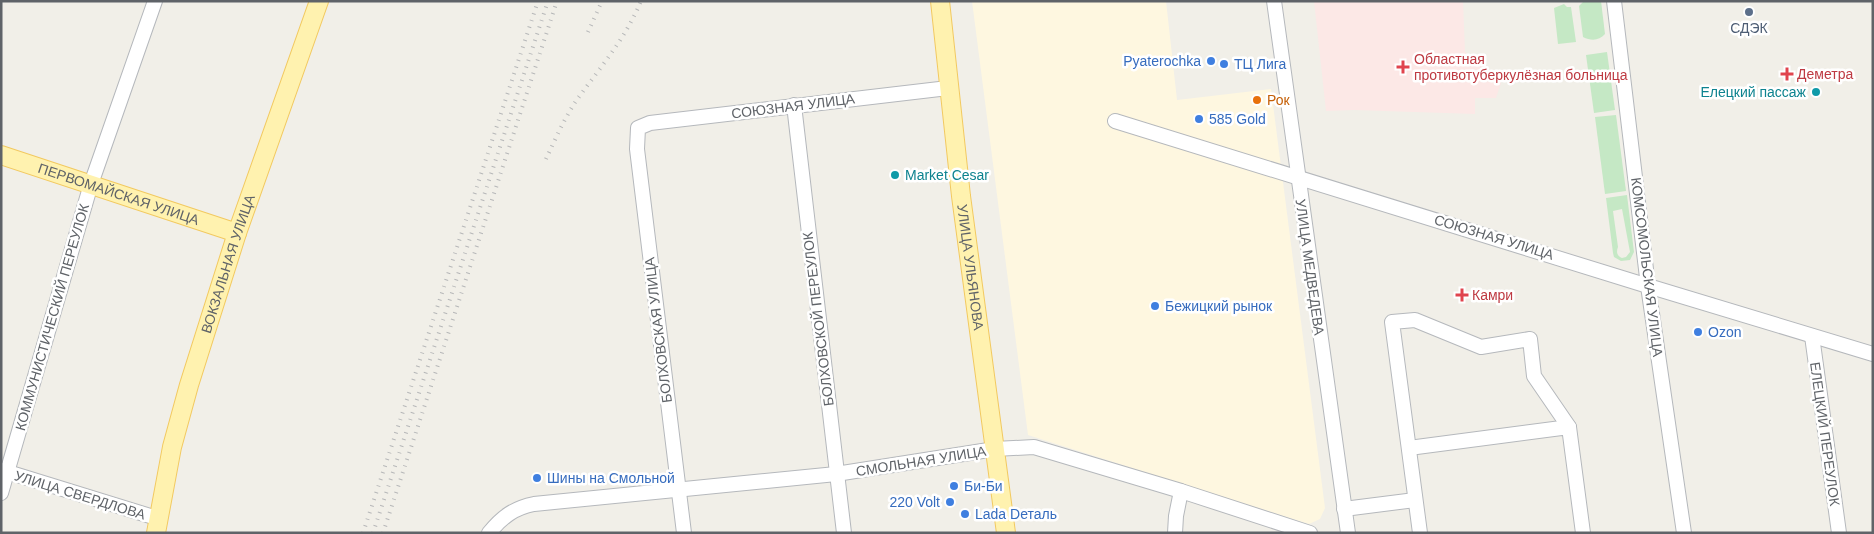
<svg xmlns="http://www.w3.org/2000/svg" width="1874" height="534" font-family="Helvetica,sans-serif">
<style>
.commercial{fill:#fef7e0}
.medical{fill:#fce8e6}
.green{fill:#c5e8c5;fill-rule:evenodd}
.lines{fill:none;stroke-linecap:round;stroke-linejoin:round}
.minor-casing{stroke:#b5b8bc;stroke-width:16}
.major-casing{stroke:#f2c960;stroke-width:20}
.minor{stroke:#fff;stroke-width:14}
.major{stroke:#fff2af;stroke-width:18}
.rail{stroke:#b6b7b8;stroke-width:4;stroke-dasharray:1 6;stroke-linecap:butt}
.service-dot{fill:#5c6f8a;stroke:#fff;stroke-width:2}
.shop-dot{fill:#3f7fe0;stroke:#fff;stroke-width:2}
.health-dot{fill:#e0444e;stroke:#fff;stroke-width:2}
.culture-dot{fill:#0f9aa8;stroke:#fff;stroke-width:2}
.food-dot{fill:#e8710a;stroke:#fff;stroke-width:2}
.labels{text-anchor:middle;stroke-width:5;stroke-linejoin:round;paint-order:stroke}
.service-label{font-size:14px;fill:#4e5e75;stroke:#fff}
.health-label{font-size:14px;fill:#be3a42;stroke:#fff;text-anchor:start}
.shop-label{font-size:14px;fill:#366cbe;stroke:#fff;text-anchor:start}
.culture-label{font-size:14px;fill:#0d838f;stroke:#fff;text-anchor:end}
.food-label{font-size:14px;fill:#c56008;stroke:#fff;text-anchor:start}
.street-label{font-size:14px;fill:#5f6368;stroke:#fff}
</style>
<rect width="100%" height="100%" fill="#f1efe8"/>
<polygon class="commercial" points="972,1 1166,1 1177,100 1271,89 1325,508 1320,519 1309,524 1028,435"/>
<polygon class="medical" points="1314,1 1463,1 1465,52 1501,83 1496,98 1475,98 1475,114 1354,110 1326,111"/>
<g class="green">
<path d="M1584,1H1601L1605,34C1599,41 1591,41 1583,37L1579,6Z"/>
<polygon points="1564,4 1567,7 1571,7 1576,42 1558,44 1554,8"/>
<polygon points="1607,52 1615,110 1594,113 1586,55"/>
<polygon points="1616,115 1626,191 1605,194 1595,117"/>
<path d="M1627,195L1634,252L1630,260L1621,261L1614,257L1613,253L1606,198ZM1622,209L1630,252L1626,257L1622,258C1617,256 1616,252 1618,247L1613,211Z"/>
</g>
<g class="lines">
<defs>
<g id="minor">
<polyline points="1274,1 1348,533"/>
<polyline points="1614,1 1648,286 1684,533"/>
<polyline points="794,105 844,533"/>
<polyline points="1115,121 1648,286 1873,354"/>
<polyline points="1812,336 1839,533"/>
<polyline points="1409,448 1569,427 1583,533"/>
<polyline points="1,470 160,519"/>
<polyline points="1,493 91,184 155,1"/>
<polyline points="1344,509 1415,500"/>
<path d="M489,533C502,517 514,508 534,504L836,474L995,449L1034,447L1181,491L1310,533"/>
<polyline points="684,533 637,149 638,128 650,123 948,88"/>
<polyline points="1175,533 1176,516 1181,491"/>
<polyline points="1420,533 1392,322 1415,320 1481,347 1530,339 1534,376 1569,427"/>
</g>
<g id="major">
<path id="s1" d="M940,1L961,196L1006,533"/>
<path id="s2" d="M1,155L237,233"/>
<path id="s3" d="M156,533L172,447L189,385L237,233L319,1"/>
</g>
</defs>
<use href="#minor" class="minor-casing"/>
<use href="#major" class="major-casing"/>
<use href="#minor" class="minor"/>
<use href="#major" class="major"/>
<g class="rail">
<polyline points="588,32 602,1"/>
<path d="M546,159C555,140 564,119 576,101C599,69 626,38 641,1"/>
<polyline points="363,533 538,1"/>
<polyline points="373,533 548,1"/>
<polyline points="383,533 557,1"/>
</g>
</g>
<circle class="service-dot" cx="1749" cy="12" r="5"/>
<g class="shop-dot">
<circle cx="1211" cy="61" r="5"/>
<circle cx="1224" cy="64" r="5"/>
<circle cx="1199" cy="119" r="5"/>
<circle cx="1155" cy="306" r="5"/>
<circle cx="1698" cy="332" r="5"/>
<circle cx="537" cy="478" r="5"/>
<circle cx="954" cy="486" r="5"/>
<circle cx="950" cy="502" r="5"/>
<circle cx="965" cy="514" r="5"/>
</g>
<g class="health-dot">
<path d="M1400.5 59.5h5v5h5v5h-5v5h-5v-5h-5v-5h5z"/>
<path d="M1784.5 66.5h5v5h5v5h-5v5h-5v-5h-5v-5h5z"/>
<path d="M1459.5 287.5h5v5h5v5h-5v5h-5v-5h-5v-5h5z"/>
</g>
<g class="culture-dot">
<circle cx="1816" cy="92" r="5"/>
<circle cx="895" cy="175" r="5"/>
</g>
<circle class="food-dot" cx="1257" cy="100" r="5"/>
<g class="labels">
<g class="service-label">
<text x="1749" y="33">СДЭК</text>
</g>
<g class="health-label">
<text x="1414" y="64">Областная<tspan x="1414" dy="16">противотуберкулёзная больница</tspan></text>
<text x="1797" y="79">Деметра</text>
<text x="1472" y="300">Камри</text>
</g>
<g class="shop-label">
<text x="1201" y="66" text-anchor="end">Pyaterochka</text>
<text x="1234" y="69">ТЦ Лига</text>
<text x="1209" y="124">585 Gold</text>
<text x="1165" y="311">Бежицкий рынок</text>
<text x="1708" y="337">Ozon</text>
<text x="547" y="483">Шины на Смольной</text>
<text x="964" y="491">Би-Би</text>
<text x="940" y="507" text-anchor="end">220 Volt</text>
<text x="975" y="519">Lada Dеталь</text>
</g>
<g class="culture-label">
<text x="1806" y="97">Елецкий пассаж</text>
<text x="905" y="180" text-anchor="start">Market Cesar</text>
</g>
<g class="food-label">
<text x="1267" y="105">Рок</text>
</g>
<g class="street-label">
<text transform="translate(793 106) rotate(-7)" y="5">СОЮЗНАЯ УЛИЦА</text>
<text dy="5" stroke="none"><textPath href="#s2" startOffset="124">ПЕРВОМАЙСКАЯ УЛИЦА</textPath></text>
<text transform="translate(1494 237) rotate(17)" y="5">СОЮЗНАЯ УЛИЦА</text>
<text dy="5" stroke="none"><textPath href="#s3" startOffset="279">ВОКЗАЛЬНАЯ УЛИЦА</textPath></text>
<text dy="5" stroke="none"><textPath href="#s1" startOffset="268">УЛИЦА УЛЬЯНОВА</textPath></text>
<text transform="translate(1310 267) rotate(82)" y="5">УЛИЦА МЕДВЕДЕВА</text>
<text transform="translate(1647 267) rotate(83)" y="5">КОМСОМОЛЬСКАЯ УЛИЦА</text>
<text transform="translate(52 317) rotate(-74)" y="5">КОММУНИСТИЧЕСКИЙ ПЕРЕУЛОК</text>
<text transform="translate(818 319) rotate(-97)" y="5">БОЛХОВСКОЙ ПЕРЕУЛОК</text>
<text transform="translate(658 330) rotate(-97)" y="5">БОЛХОВСКАЯ УЛИЦА</text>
<text transform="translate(1825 434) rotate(82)" y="5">ЕЛЕЦКИЙ ПЕРЕУЛОК</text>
<text transform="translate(921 461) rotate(-9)" y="5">СМОЛЬНАЯ УЛИЦА</text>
<text transform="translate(80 495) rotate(17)" y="5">УЛИЦА СВЕРДЛОВА</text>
</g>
</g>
<rect width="1874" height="534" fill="none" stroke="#5f6368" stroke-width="5"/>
</svg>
